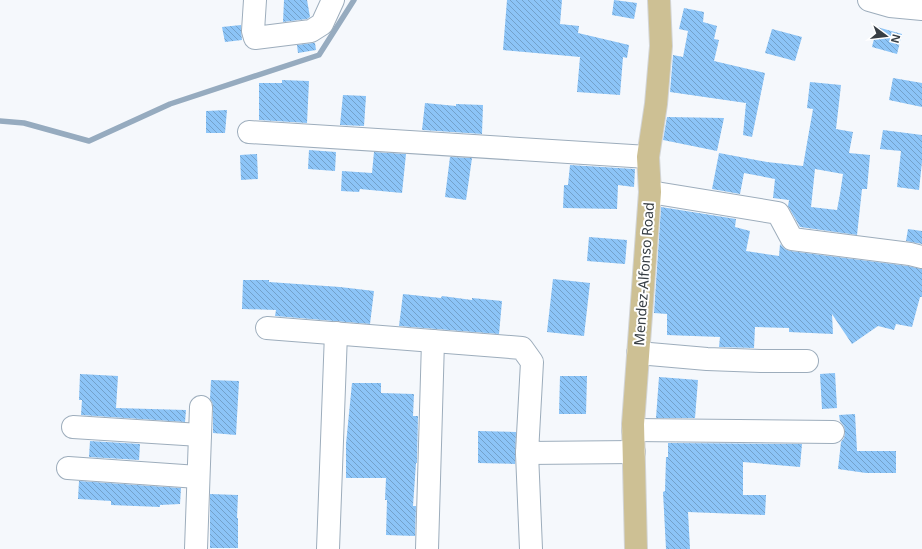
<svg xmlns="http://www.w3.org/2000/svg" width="922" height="549" font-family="'Noto Sans',sans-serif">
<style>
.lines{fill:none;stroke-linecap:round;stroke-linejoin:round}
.stream{stroke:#96abbf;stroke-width:5.5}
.building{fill:url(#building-back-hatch);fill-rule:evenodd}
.minor-casing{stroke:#9dadbc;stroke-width:24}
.major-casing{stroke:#d3d5d6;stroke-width:24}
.minor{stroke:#fff;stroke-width:22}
.major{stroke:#cdc094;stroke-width:22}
.labels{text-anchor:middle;stroke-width:4;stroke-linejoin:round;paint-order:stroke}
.street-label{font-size:14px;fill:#373e44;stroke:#fff}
</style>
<defs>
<pattern id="building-back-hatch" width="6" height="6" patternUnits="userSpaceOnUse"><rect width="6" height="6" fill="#8cc4f7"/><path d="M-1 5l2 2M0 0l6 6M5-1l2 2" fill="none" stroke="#73a1ca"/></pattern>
</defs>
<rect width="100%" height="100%" fill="#f5f8fc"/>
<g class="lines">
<polyline class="stream" points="0,121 24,123 89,141 170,104 319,55 354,0"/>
</g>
<g class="building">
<polygon points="284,0 307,0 310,17 307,19 283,22"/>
<polygon points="507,0 562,0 560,24 579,26 578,33 629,45 627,58 623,57 620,95 577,92 580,57 503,50"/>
<polygon points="614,0 637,3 634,19 612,15"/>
<polygon points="684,8 704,12 703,22 717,26 714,39 719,40 714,61 765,73 752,137 743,135 746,103 670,92 673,55 683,57 688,31 679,29"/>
<polygon points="241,25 241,30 242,40 225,42 222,27"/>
<polygon points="877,27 902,34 897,54 872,47"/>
<polygon points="772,29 802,37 795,61 765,53"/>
<polygon points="313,43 315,43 316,50 298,53 297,45"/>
<polygon points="893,78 922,83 922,107 889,100"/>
<polygon points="282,80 309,81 307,123 259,120 259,83 282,83"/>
<path d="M810,82L841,85L836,129L853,132L849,153L870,155L867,189H862L857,235L800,227L788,206L789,200L773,198L775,179L744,173L740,194L712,189L719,153L767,162L803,166L813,109L807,108ZM815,169L843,174L840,194L837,210L811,207Z"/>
<polygon points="343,95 366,96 364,126 340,125"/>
<polygon points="425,103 456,106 456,104 483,105 482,134 422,130"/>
<polygon points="227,110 225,133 206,133 206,111"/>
<polygon points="667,117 724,118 717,151 663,140"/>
<polygon points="883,130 922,135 922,162 919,190 897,187 901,151 880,149"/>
<polygon points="309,150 336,152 335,171 308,169"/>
<polygon points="374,152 406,154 402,193 360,189 359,192 341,191 342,171 372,173"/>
<polygon points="257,154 258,179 241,180 240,155"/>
<polygon points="450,157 472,158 466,200 445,197"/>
<polygon points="570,165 635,169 634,187 618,185 617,209 563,208 564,185 568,185"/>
<polygon points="661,207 736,219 735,227 750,231 746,251 779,256 780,244 785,249 790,251 908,266 922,269 922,297 920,297 912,327 896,324 894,330 878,326 852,344 832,314 833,334 789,332 789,328 755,327 754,348 719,347 720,337 667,335 667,314 654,313"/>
<polygon points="908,229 922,231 922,244 906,241"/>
<polygon points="589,237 627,240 625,264 587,261"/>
<polygon points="553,279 590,283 584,336 547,332"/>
<polygon points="243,280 269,280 269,282 340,287 374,291 370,324 275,316 276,310 242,309"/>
<polygon points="403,294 441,298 442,296 472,300 472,298 502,301 499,334 399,326"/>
<polygon points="835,373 837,408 822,409 820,374"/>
<polygon points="80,374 118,376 116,408 186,410 185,422 81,415 82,400 79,400"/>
<polygon points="560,376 587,376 586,414 559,414"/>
<polygon points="659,377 698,380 695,418 656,418"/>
<polygon points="211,380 239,381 236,435 213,433 213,407 212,402 210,399"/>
<polygon points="352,383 381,383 381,393 414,394 413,416 418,416 417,463 416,463 413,506 416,506 415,536 386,535 387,500 385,500 386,478 346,478 346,444"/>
<polygon points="855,414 857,451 896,451 896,473 866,473 838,469 841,442 844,438 845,433 844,426 840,421 839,415"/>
<polygon points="478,431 516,432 515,464 478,463"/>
<polygon points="90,441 140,444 139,460 89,457"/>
<polygon points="668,443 802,444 800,467 743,462 743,495 766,495 765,515 688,512 690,549 666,549 663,492 665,491 666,457 668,457"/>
<polygon points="79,481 181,488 180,504 160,505 160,507 111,505 111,501 78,499"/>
<polygon points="210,494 238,495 237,518 238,518 238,548 210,548"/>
</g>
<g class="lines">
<defs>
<g id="minor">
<polyline points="255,0 253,31 255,38 311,31 322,24 333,0"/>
<polyline points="869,0 890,6 922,9"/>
<polyline points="249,132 648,157"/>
<polyline points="650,192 778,213 792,239 910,254 922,257"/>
<polyline points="267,328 522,348 532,362 527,453 634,452"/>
<polyline points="638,353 707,359 761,361 807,361"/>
<polyline points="73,427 200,435"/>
<polyline points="633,430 833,432"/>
<polyline points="527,453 531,549"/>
<polyline points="68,468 198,477"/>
<polyline points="196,549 201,407"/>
<polyline points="328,549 336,333"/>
<polyline points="427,549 433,341"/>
</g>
<polyline id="major" points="636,549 633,424 650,192 648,157 656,104 661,46 659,0"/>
</defs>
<use href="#minor" class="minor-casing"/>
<use href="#major" class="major-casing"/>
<use href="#minor" class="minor"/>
<use href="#major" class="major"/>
</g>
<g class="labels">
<g class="street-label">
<text transform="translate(644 274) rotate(-86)" y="5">Mendez-Alfonso Road</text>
</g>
</g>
<g transform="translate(886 36) rotate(105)" stroke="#ffffff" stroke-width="3" paint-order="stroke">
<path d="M0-3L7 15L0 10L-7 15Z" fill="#373e44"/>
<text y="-6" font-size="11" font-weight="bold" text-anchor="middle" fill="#373e44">N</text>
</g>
</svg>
